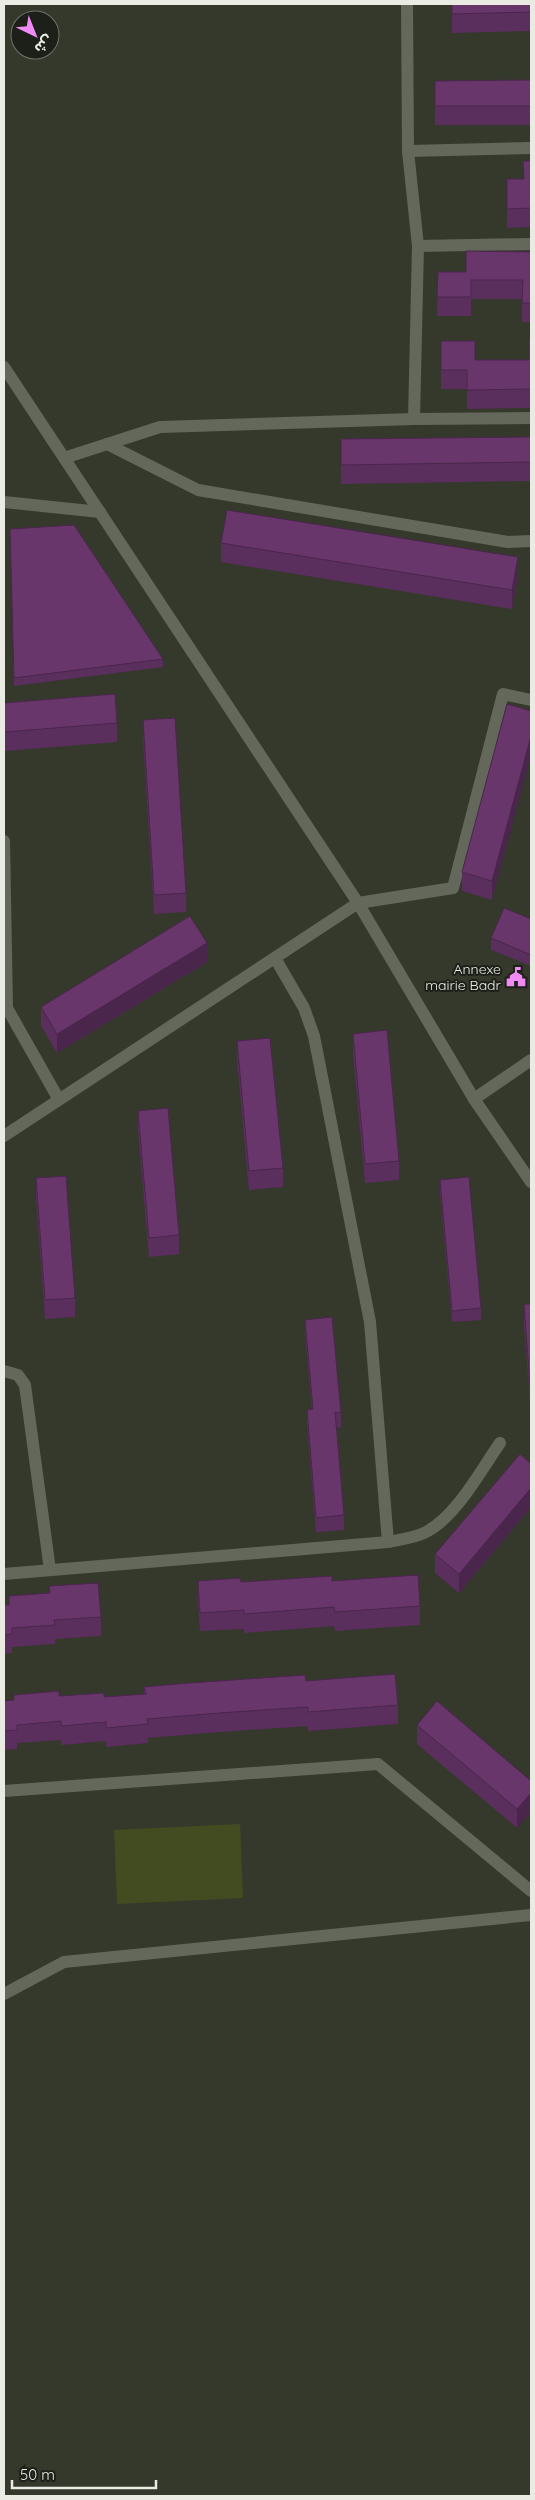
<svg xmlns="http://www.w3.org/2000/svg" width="535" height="2500" font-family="Quicksand,'Noto Sans Arabic',sans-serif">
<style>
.grass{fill:#434c21}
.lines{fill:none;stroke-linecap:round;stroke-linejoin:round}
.street{stroke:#64685a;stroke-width:12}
.secondary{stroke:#64685a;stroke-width:12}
.wall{fill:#5a2e5d}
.shaded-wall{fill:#4a264c}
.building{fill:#69366c;stroke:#4a264c}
.labels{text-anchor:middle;stroke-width:4;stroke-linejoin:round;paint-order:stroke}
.poi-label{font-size:14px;fill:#eaece4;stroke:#1d1f19;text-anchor:end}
</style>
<rect width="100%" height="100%" fill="#35392c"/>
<polygon class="grass" points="240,1824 243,1898 117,1904 114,1830"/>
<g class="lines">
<g class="street">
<polyline points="407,4 408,151 418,246 414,419"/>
<polyline points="408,151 531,148"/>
<polyline points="418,246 531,244"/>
<polyline points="4,367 358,903 474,1099 531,1182"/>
<polyline points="107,444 198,490 508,542 531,541"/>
<polyline points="64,458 160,427 414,419 531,418"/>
<polyline points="4,502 100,512"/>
<polyline points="4,841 7,1008 58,1098"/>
<polyline points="275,958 304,1008 314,1036 370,1322 388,1542"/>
<polyline points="474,1099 531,1060"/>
<polyline points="4,1136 358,903 453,888 503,694 531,700"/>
<polyline points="4,1371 18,1375 25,1385 50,1570"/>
<path d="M4,1574L388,1542C401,1539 415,1538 426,1532C456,1517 481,1470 500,1443"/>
<polyline points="4,1791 378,1764 531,1891"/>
</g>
<polyline class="secondary" points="4,1994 64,1962 531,1915"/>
</g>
<g class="wall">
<polygon points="452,4 531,4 531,31 452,33"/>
<polygon points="531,80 531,125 435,125 435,81"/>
<polygon points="531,161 531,227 507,228 507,179 523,179"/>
<polygon points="531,252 531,322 522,322 522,299 471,299 471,316 437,316 438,272 466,272"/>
<polygon points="531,339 531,408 467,409 467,389 441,389 441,341 475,360 529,360"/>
<polygon points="531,437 531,481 341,484 341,439"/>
<polygon points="10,529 163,659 163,667 14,686"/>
<polygon points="221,543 518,576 512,609 221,562"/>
<polygon points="4,703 117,723 117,742 4,751"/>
<polygon points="507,704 492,900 462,891 462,872"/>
<polygon points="143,720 186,893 186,912 154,914 143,739"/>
<polygon points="531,919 531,966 491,950 491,938"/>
<polygon points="207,962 57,1053 41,1026 41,1007"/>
<polygon points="353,1034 399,1161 399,1180 365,1183 353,1053"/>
<polygon points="237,1041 283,1168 283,1187 249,1190 237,1060"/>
<polygon points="138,1111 179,1235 179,1254 149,1257 138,1130"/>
<polygon points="36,1178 75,1298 75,1317 45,1319 36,1197"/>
<polygon points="440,1180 481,1308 481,1320 452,1322 440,1192"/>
<polygon points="524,1304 531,1304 531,1417 524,1323"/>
<polygon points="305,1320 341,1413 341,1428 337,1427 344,1515 344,1530 316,1532 307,1424 307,1410 312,1409 305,1334"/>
<polygon points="531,1464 531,1507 459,1593 435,1573 435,1554"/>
<polygon points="198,1581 241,1582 332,1581 420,1606 420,1625 335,1631 334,1626 244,1633 244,1629 200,1631 198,1600"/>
<polygon points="49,1586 101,1617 101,1636 55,1639 55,1644 12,1647 12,1653 4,1654 4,1605 9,1605 9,1596 49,1593"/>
<polygon points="306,1681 398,1705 398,1724 308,1731 308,1726 219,1732 148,1738 148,1743 106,1747 106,1741 61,1745 61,1740 17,1743 17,1749 4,1750 4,1701 59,1696 104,1697 144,1694 144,1687"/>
<polygon points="417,1725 531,1781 517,1828 417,1744"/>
</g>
<g class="shaded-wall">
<polygon points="518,557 518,576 512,609 512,590"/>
<polygon points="531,736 531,755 492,900 492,881"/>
<polygon points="207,943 207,962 57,1053 57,1034"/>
<polygon points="531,1488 531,1507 459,1593 459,1574"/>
<polygon points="531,1793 531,1812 517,1828 517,1809"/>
</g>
<g class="building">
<polygon points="452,4 531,4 531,12 452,14"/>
<polygon points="531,80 531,106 435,106 435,81"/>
<polygon points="523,161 531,161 531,208 507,209 507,179 524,179"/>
<polygon points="466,251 531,252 531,303 522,303 523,280 471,280 471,297 437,297 438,272 466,272"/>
<polygon points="529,339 531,339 531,389 467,390 467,370 441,370 441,341 475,341 475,360 529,360"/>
<polygon points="531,437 531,462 341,465 341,439"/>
<polygon points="227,510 518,557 512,590 221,543"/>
<polygon points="74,525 163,659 14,678 10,529"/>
<polygon points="115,694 117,723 4,732 4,703"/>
<polygon points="507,704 531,711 531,736 492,881 462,872"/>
<polygon points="175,718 186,893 154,895 143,720"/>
<polygon points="504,908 531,919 531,955 491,938"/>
<polygon points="190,916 207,943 57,1034 41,1007"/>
<polygon points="387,1030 399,1161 365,1164 353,1034"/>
<polygon points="270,1038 283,1168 249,1171 237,1041"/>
<polygon points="168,1108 179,1235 149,1238 138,1111"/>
<polygon points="66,1176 75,1298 45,1300 36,1178"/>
<polygon points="469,1177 481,1308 452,1311 440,1180"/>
<polygon points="524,1304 531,1304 531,1398"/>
<polygon points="332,1317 341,1413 335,1412 344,1515 316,1518 307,1410 313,1409 305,1320"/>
<polygon points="520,1454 531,1464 531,1488 459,1574 435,1554"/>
<polygon points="418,1575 420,1606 335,1612 334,1607 244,1614 244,1610 200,1613 198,1581 240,1578 241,1582 332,1576 332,1581"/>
<polygon points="98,1583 101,1617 54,1620 55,1625 12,1628 12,1634 4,1635 4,1605 9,1605 9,1596 50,1593 49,1586"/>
<polygon points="395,1674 398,1705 308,1712 308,1707 219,1713 147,1719 148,1724 106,1728 106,1722 61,1726 61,1721 17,1725 17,1730 4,1731 4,1701 14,1700 14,1695 59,1691 59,1696 104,1693 104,1697 146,1694 144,1687 189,1683 305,1675 306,1681"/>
<polygon points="437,1701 531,1781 531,1793 517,1809 417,1725"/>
</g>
<defs>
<symbol id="civic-bare" viewBox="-9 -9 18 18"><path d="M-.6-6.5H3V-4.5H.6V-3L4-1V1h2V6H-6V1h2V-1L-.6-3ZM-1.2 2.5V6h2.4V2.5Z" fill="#f08bf5" stroke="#1d1f19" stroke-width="2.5" paint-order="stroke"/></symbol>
</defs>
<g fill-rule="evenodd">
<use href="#civic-bare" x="502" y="963" width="28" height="28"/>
</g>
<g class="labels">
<g class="poi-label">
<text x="501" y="974">Annexe<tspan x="501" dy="16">mairie Badr</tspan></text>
</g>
</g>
<rect width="535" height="2500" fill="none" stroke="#eaece4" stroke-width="10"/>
<g transform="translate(35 35) rotate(137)"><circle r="24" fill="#1d1f19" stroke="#6f716a"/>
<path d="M0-4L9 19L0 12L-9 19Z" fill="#f08bf5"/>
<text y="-8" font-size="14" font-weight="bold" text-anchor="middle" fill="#eaece4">ش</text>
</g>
<path d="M12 2480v8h144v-8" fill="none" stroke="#eaece4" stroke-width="2.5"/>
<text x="20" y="2480" font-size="15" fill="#eaece4" stroke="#1d1f19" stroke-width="4" paint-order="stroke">50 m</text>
</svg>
